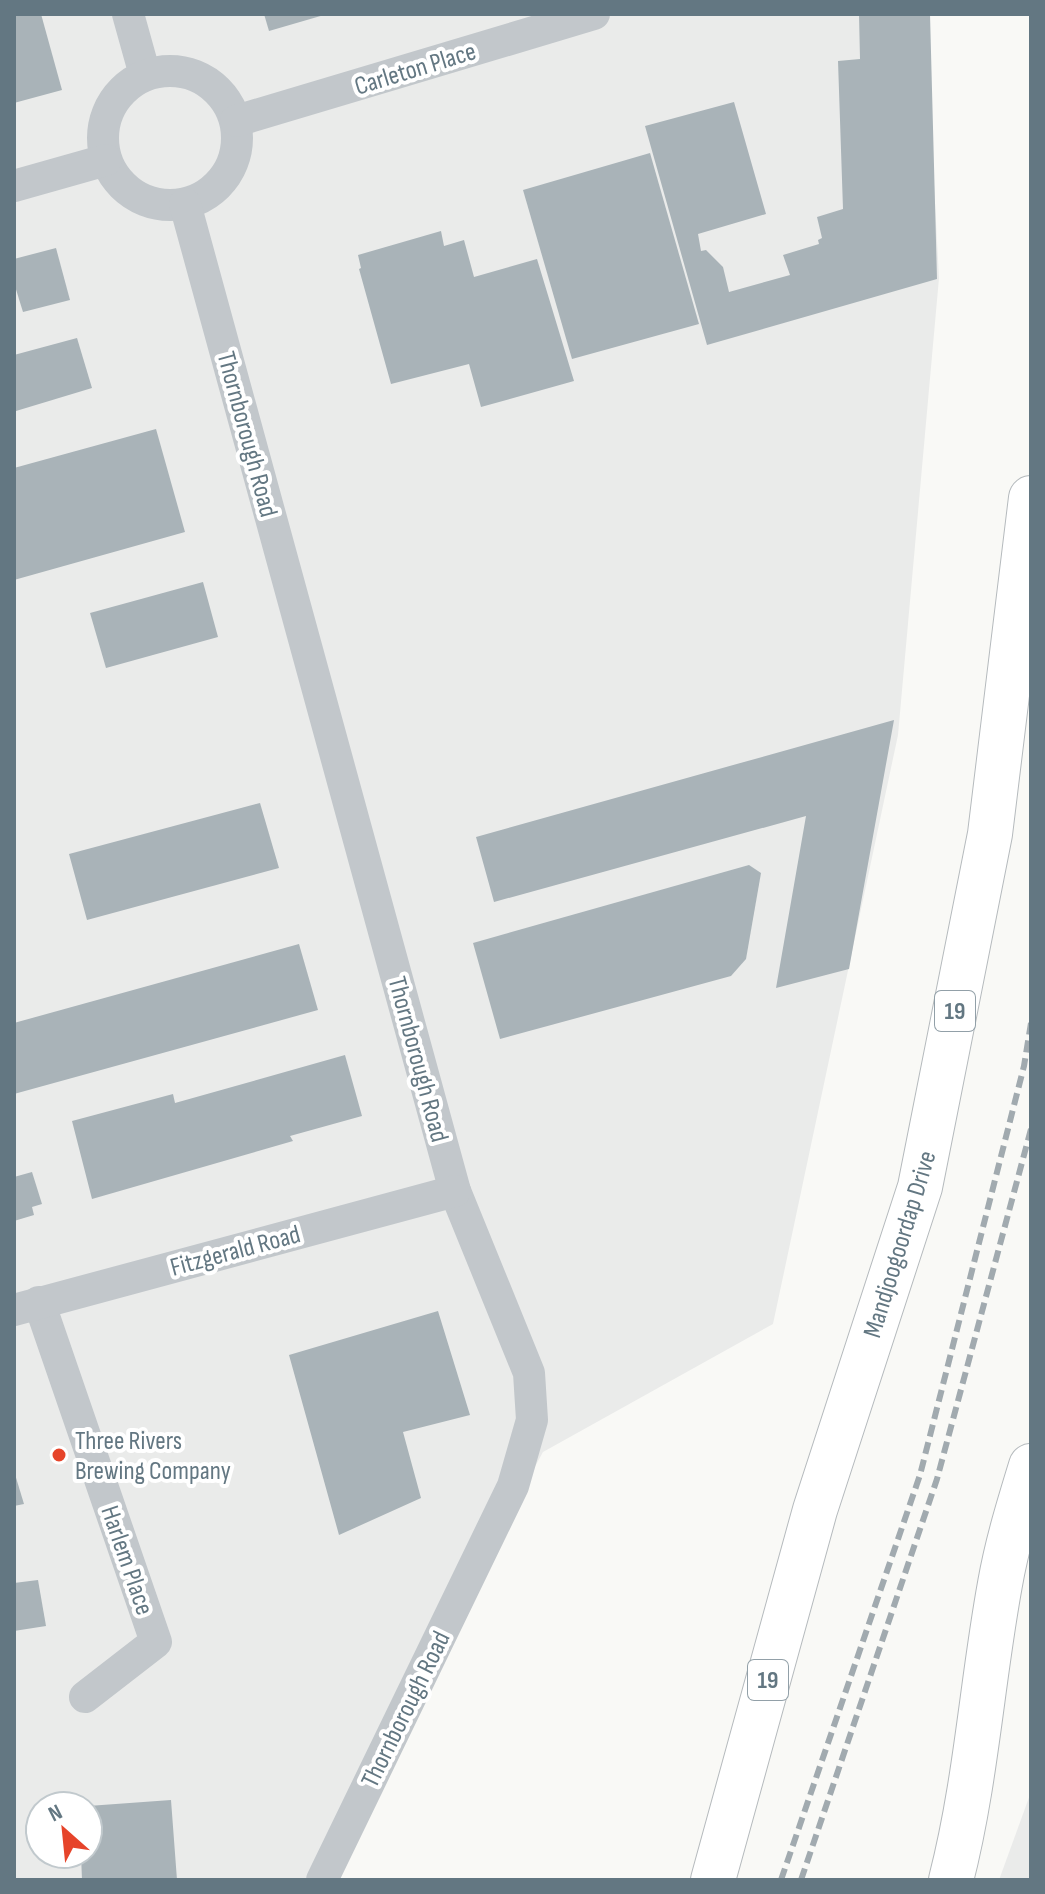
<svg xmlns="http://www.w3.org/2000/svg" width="1045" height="1894" font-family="'Sofia Sans Condensed',sans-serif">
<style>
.built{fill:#eaebea;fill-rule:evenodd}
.building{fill:#a9b3b8}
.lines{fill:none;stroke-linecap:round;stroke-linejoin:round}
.highway-casing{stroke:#b5babd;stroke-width:46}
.street{stroke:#c2c7cb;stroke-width:32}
.highway{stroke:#fff;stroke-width:44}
.rail{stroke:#a1aaaf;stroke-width:6;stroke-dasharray:12 6;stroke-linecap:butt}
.poi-dot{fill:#e6442a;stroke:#fff;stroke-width:3}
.labels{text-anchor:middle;stroke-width:8;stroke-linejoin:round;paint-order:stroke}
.shield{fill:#fff;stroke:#92a0a8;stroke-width:2}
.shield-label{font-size:24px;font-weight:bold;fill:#637782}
.street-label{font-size:26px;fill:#637782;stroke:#fff}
.poi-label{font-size:26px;fill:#637782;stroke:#fff;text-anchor:start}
</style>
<rect width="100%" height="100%" fill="#f9f9f6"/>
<g class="built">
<path d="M14,14H925L939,278L898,735L773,1324L543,1452L308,1880H14ZM40,1806H88V1854H40Z"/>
<polygon points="1031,1792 1031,1880 999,1880"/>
</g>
<g class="building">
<polygon points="14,14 41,14 62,90 14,103"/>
<polygon points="264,14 324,14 324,15 269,31"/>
<polygon points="859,14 930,14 937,279 707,345 645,126 734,102 766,214 698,234 701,251 706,250 723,267 729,292 790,275 783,255 819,244 818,240 822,238 817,217 843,209 838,61 860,59"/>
<polygon points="650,153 699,324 572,359 523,190"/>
<polygon points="441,231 444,246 464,240 474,277 537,259 574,381 481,407 469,364 391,384 359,269 361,268 358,255"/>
<polygon points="56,248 70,300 23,312 14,283 14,259"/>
<polygon points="77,338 92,388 16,411 14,405 14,355"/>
<polygon points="156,429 185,532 14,580 14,468"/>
<polygon points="203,582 218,637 106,668 90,613"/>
<polygon points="894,720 849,969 776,988 806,816 494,902 476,837"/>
<polygon points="260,803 279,868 87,920 69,854"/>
<polygon points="749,865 761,873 746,959 731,976 500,1039 473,943"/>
<polygon points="299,944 318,1010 14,1094 14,1023"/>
<polygon points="345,1055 362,1116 290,1136 293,1141 92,1199 72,1121 173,1094 175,1103"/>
<polygon points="32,1172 42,1204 32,1207 34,1215 14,1221 14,1177"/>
<polygon points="438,1311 470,1415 403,1432 421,1498 339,1535 289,1355"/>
<polygon points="14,1471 24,1504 14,1506"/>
<polygon points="38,1580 46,1626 14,1631 14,1583"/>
<polygon points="171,1800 177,1880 82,1880 81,1854 88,1854 88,1806"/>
</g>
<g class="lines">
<defs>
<g id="highway">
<polyline points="713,1880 815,1510 920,1187 990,834 1031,498"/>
<path d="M951,1880C976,1783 982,1682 1000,1584C1007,1544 1019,1505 1031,1466"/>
</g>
</defs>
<use href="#highway" class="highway-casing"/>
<g class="street">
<polyline points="128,14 145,75"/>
<circle cx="170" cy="138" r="67"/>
<polyline points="236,121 594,14"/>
<polyline points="14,186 106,160"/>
<polyline points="185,204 455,1191 529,1373 532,1420 513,1486 322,1880"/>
<polyline points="39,1302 156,1642 85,1697"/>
<polyline points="14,1310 455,1191"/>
</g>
<use href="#highway" class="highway"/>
<g class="rail">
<polyline points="781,1880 920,1475 1024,1066 1031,1023"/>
<polyline points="801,1880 937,1479 1031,1129"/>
</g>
</g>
<circle class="poi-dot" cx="59" cy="1455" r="8"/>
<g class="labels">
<g class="shield">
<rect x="935" y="991" width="40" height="40" rx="6"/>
<rect x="748" y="1660" width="40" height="40" rx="6"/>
</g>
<g class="shield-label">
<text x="955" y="1019">19</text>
<text x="768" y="1688">19</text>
</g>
<g class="street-label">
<text transform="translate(415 68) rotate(-17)" y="9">Carleton Place</text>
<text transform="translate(248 434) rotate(75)" y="9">Thornborough Road</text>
<text transform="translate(419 1059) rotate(75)" y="9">Thornborough Road</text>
<text transform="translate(899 1244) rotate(-73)" y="9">Mandjoogoordap Drive</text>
<text transform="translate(235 1250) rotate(-15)" y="9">Fitzgerald Road</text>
<text transform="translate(128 1560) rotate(71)" y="9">Harlem Place</text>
<text transform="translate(405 1709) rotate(-64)" y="9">Thornborough Road</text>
</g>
<g class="poi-label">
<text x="75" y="1449">Three Rivers<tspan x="75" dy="30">Brewing Company</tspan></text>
</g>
</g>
<rect width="1045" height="1894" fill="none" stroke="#637782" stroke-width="32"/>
<g transform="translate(64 1830) rotate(333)"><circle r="38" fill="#ffffff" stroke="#c1c9cd" stroke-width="2"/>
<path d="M0-6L14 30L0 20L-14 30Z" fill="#e6442a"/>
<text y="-12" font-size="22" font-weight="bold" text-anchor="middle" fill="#637782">N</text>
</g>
</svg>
